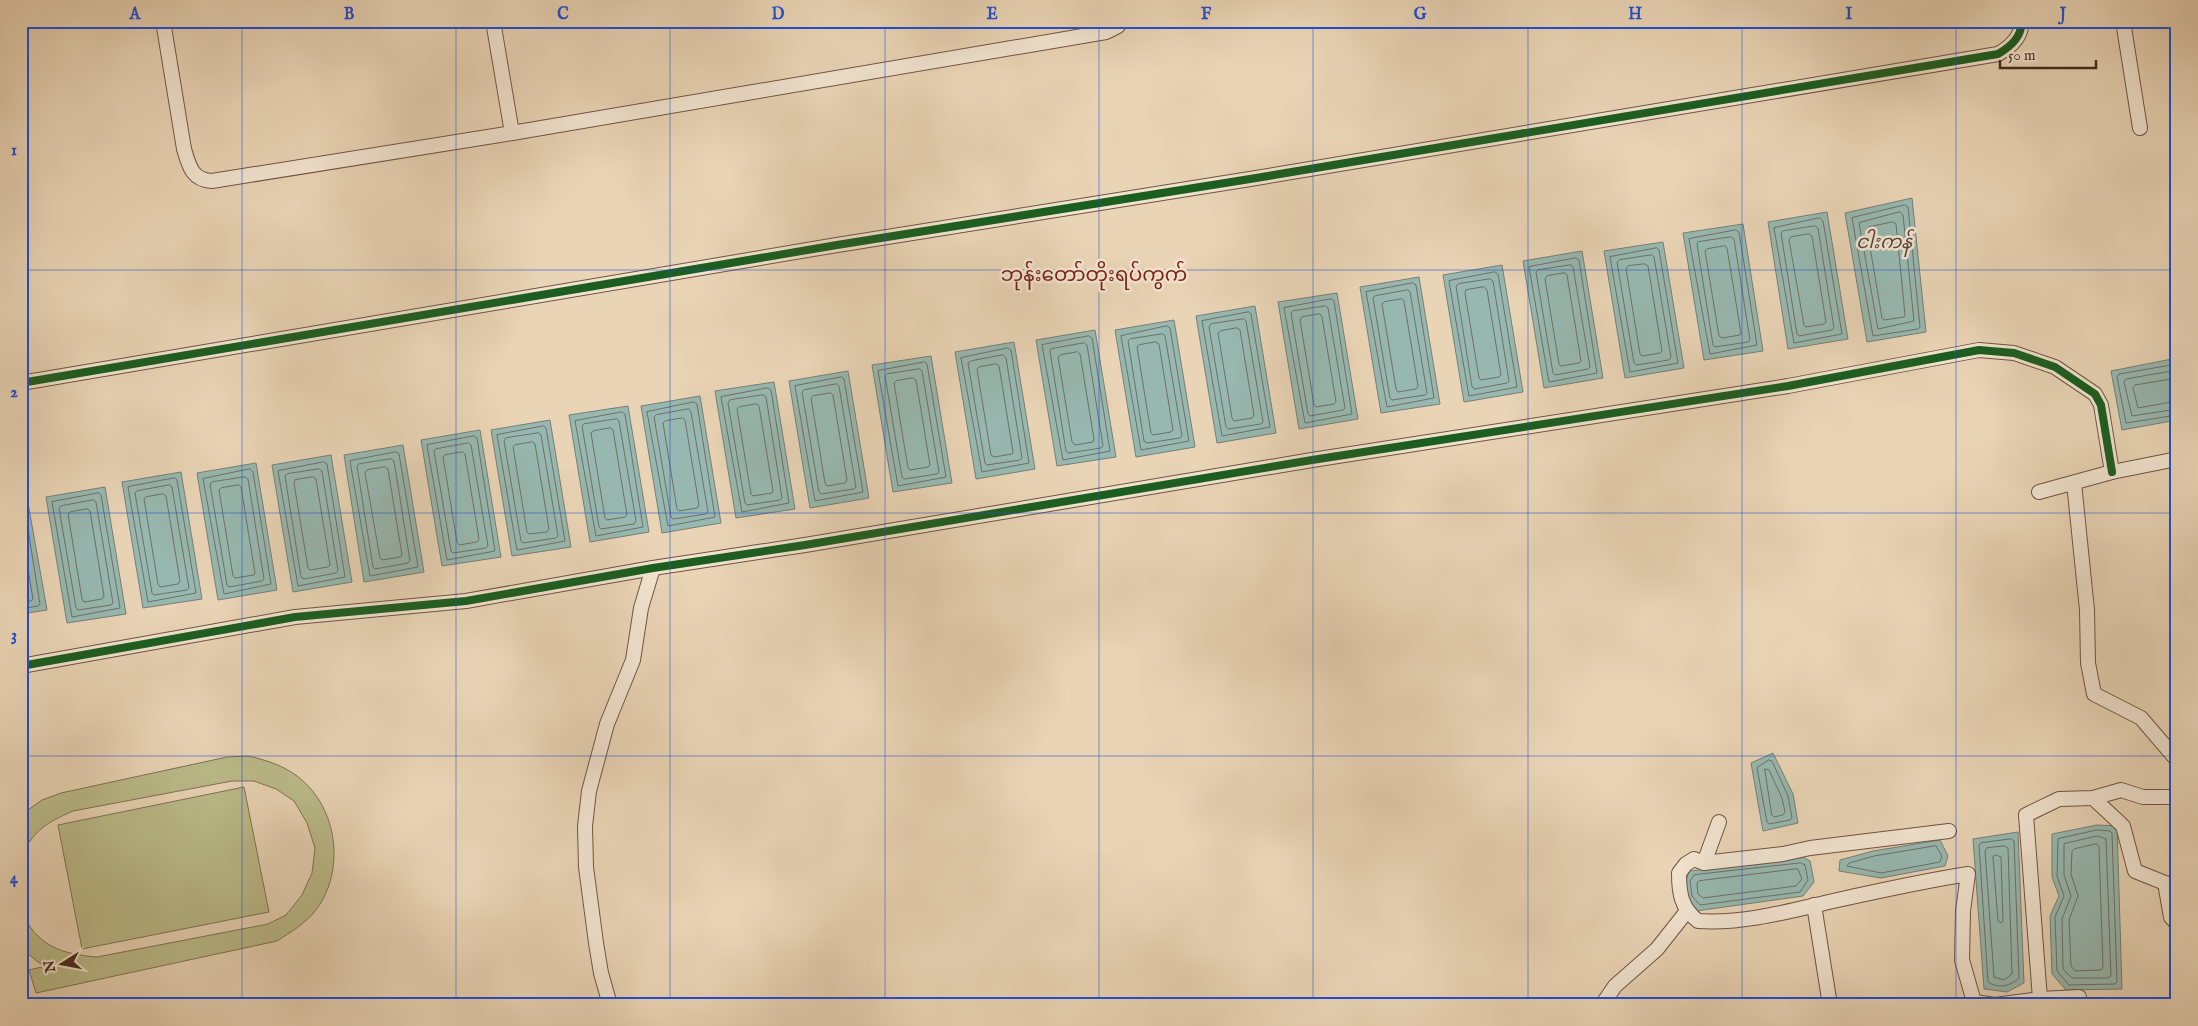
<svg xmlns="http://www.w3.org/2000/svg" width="2198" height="1026" font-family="'IM FELL English','Noto Sans Myanmar',serif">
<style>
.garden{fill:#bbbb8a;stroke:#817254}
.water{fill:#97b8b0;stroke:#777f76}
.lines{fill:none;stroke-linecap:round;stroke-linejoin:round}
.shore{stroke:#6f7067;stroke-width:1}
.street-casing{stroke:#705444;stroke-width:16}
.street{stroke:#f1e3cf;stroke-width:14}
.cycleway-casing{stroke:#f1e3cf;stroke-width:11}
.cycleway{stroke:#1b5e20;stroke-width:8}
.grid{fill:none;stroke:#1d4ed8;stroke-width:1;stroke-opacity:0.55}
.labels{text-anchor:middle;stroke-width:5;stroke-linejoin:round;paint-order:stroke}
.water-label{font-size:19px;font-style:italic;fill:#57463b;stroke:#f1e3cf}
.quarter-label{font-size:20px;fill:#7a1f14;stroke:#f1e3cf}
.neatline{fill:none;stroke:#1d4ed8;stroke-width:2}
.grid-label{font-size:16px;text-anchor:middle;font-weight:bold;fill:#1d4ed8}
</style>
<rect width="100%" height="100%" fill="#e9d4b5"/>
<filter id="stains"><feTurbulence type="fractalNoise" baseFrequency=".004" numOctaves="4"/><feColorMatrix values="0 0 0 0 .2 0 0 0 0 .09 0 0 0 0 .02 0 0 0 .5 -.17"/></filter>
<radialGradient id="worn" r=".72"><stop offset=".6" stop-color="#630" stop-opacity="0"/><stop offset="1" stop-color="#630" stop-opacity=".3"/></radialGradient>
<g class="garden">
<path d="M248,756C267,760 288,767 303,781C339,813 344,873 316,910C305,924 291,932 277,941L36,993L29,970L46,966L38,962L21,948V911C37,946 61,954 97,957L268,924L286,915L302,895L312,873L315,848L307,823L294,801L276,789L254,781H232L73,811C46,823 36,829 21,855V815L42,800L61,793L227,757Z"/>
<polygon points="244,787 269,912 82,949 58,825"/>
</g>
<g class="water">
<polygon points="1912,198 1926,332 1867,342 1845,213"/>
<polygon points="1827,212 1848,339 1788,349 1768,222"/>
<polygon points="1743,224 1763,351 1704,360 1683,233"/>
<polygon points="1663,242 1684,368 1625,378 1604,251"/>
<polygon points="1582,251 1603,378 1544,388 1523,261"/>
<polygon points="1502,265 1523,392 1464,402 1443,275"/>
<polygon points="1419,277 1440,404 1381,413 1360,287"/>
<polygon points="1337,293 1358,419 1299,429 1278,302"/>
<polygon points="1255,306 1276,433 1217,443 1196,316"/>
<polygon points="1174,320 1195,447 1136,457 1115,330"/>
<polygon points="1095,330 1116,457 1057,466 1036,340"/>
<polygon points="1014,342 1035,469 976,479 955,352"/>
<polygon points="931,356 952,483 893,492 872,365"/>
<polygon points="2177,358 2177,420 2122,430 2111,371"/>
<polygon points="848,371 869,498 810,508 789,381"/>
<polygon points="774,382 795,509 736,518 715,391"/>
<polygon points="700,396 721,523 662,533 641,406"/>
<polygon points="628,406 649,532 590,542 569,415"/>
<polygon points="550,420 571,547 512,556 491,430"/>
<polygon points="480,430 501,557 442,566 421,440"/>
<polygon points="403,445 424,572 364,582 344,455"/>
<polygon points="331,455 352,582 293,592 272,465"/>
<polygon points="256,463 277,590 218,600 197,473"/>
<polygon points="181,472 202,599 143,608 122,482"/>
<polygon points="105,487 126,614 67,623 46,497"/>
<polygon points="28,503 47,610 21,614 21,504"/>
<polygon points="1773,753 1793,794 1798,823 1763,831 1751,763"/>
<polygon points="2097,825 2117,826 2122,989 2066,990 2052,974 2050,916 2059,896 2052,877 2052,834"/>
<polygon points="2018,832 2024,983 2007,992 1984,989 1973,839"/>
<polygon points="1940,840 1948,856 1945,866 1881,878 1839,871 1840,860 1873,851"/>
<path d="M1803,857L1810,861L1814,882L1803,896L1696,911C1687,897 1682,885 1690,871Z"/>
</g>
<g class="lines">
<g class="shore">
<polygon points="1905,205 1908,207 1920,327 1918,329 1873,336 1852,218"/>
<polygon points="1900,212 1903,215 1914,321 1878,329 1859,223"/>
<polygon points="1820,218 1823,221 1842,334 1794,343 1774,228"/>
<polygon points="1893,222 1896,224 1905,315 1904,317 1884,320 1882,318 1867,229 1869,227"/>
<polygon points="1815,226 1818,228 1834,328 1832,330 1799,336 1797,334 1781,233 1783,231"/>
<polygon points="1736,230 1739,232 1757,345 1710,354 1689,239"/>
<polygon points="1809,234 1812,236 1826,322 1824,324 1806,327 1804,325 1789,240 1791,237"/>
<polygon points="1731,237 1734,239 1750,340 1748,342 1715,347 1713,345 1697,244 1698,242"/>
<polygon points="1725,246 1727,248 1741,333 1740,335 1722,338 1719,336 1705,251 1707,249"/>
<polygon points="1657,248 1659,250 1678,363 1630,372 1610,257"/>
<polygon points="1652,255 1654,257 1671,357 1669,360 1636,365 1634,363 1617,262 1619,260"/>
<polygon points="1576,258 1579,260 1597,373 1549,382 1529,267"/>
<polygon points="1645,264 1648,266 1662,351 1660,353 1642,356 1640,354 1626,269 1628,266"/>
<polygon points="1571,265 1573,267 1590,367 1588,369 1555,375 1553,373 1536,272 1538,270"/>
<polygon points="1495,272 1498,274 1517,387 1469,396 1449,281"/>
<polygon points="1565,273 1567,275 1581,361 1579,363 1561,366 1559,364 1545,279 1547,276"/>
<polygon points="1490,279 1493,281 1509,381 1507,383 1475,389 1472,387 1456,286 1458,284"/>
<polygon points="1413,283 1416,285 1434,398 1387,407 1366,292"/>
<polygon points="1484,287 1487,290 1501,375 1499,377 1481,380 1479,378 1465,293 1466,290"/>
<polygon points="1408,290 1410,292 1427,393 1425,395 1392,400 1390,398 1373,298 1375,296"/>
<polygon points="1331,299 1334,301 1352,414 1305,423 1284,308"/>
<polygon points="1402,299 1404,301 1418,386 1416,389 1398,392 1396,389 1382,304 1384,302"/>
<polygon points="1326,306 1328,308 1345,408 1343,410 1310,416 1308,414 1291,313 1293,311"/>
<polygon points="1249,312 1251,314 1270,427 1222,436 1202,321"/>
<polygon points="1320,314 1322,317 1336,402 1334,404 1316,407 1314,405 1300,320 1302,317"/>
<polygon points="1244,319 1246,321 1263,422 1261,424 1228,429 1226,427 1209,327 1211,324"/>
<polygon points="1167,326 1170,328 1189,441 1141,450 1121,336"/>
<polygon points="1237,328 1240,330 1254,415 1252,418 1234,421 1232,418 1218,333 1220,331"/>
<polygon points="1163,334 1165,336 1182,436 1180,438 1147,443 1144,441 1128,341 1130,339"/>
<polygon points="1089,336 1092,338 1110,451 1063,460 1042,345"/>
<polygon points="1156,342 1159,344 1173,430 1171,432 1153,435 1151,433 1137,347 1139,345"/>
<polygon points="1084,343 1087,345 1103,446 1101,448 1068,453 1066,451 1050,351 1051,349"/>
<polygon points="1008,348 1011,350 1029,463 982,472 961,358"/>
<polygon points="1078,352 1080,354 1094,439 1093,442 1075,445 1072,442 1058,357 1060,355"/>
<polygon points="1003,355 1006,358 1022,458 1020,460 987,465 985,463 968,363 971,361"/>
<polygon points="925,362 927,364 946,477 898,486 878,371"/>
<polygon points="997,364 999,366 1013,452 1012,454 994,457 991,455 977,369 979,367"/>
<polyline points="2177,364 2119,374 2117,377 2126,423 2177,415"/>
<polygon points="920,369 922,371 939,472 937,474 904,479 902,477 885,376 887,374"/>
<polyline points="2177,370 2126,379 2124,382 2132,416 2177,409"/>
<polygon points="842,377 844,379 863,492 815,501 795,386"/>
<polygon points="913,378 916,380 930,465 928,467 910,470 908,468 894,383 896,381"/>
<polyline points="2177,378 2135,385 2133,388 2138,408 2177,401"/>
<polygon points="837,384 839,386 856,487 854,489 821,494 819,492 802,392 804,390"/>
<polygon points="768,388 771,390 789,503 742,512 721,397"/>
<polygon points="831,393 833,395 847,480 845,483 827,486 825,483 811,398 813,396"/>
<polygon points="763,395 766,397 782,498 780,500 747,505 745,503 728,403 730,400"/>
<polygon points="694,402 697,404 715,517 668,526 647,412"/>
<polygon points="757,404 759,406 773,491 772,493 753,496 751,494 737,409 739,407"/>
<polygon points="689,409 691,412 708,512 706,514 673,519 671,517 654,417 656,415"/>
<polygon points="622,412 625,414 643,527 596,536 575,421"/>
<polygon points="683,418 685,420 699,505 697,508 679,511 677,509 663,423 665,421"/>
<polygon points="617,419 619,421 636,521 634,524 601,529 599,527 582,426 584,424"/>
<polygon points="544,426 546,428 565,541 517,550 497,435"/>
<polygon points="611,428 613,430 627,515 625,517 607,520 605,518 591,433 593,431"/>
<polygon points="539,433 541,435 558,536 556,538 523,543 521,541 504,441 506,438"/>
<polygon points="474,436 477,438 495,551 447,560 427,445"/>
<polygon points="533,442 535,444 549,529 547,532 529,534 527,532 513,447 515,445"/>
<polygon points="469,443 471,445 488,546 486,548 453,553 451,551 434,451 436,449"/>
<polygon points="396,452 399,454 418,567 370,576 350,461"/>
<polygon points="463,452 465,454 479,539 477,542 459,545 457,542 443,457 445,455"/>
<polygon points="391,459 394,461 410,561 408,563 375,569 373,567 357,466 359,464"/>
<polygon points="324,462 327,464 345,577 298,586 278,471"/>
<polygon points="385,467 388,469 402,555 400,557 382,560 380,558 365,473 367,470"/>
<polygon points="250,469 253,472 271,584 224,594 203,479"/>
<polygon points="319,469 322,471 338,571 336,573 304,579 301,577 285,476 287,474"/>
<polygon points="245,477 248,479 264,579 262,581 229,587 227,585 210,484 212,482"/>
<polygon points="313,477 316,479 330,565 328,567 310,570 308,568 294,483 295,480"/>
<polygon points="175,478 177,480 196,593 148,602 128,487"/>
<polygon points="170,485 172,487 189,588 187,590 154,595 152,593 135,493 137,491"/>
<polygon points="239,485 241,487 255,573 254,575 235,578 233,576 219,490 221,488"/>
<polygon points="99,493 101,495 120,608 72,617 52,502"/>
<polygon points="163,494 166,496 180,581 178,584 160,587 158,584 144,499 146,497"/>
<polygon points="94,500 96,502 113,603 111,605 78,610 76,608 59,508 61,506"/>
<polyline points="21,509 25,511 40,604 38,606 21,609"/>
<polygon points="88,509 90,511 104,596 102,599 84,602 82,599 68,514 70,512"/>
<polyline points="21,529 33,599 31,601 21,602"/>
<polygon points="1769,760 1772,761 1788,796 1792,818 1790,820 1769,824 1767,822 1757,768"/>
<polygon points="1765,769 1769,770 1782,798 1785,812 1783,815 1774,817 1772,815"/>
<polygon points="2097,830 2110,831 2112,833 2117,982 2115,984 2069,985 2057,971 2055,917 2064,896 2057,876 2058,839"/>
<polygon points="2098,836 2106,839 2111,976 2108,978 2072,978 2063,969 2062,919 2071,896 2064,875 2064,844"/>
<path d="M2011,839L2014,841L2019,978C2011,986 1998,989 1988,982L1979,845L1981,843Z"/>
<polygon points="2097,844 2099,847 2103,968 2101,970 2075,971 2071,966 2069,920 2078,896 2071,874 2072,851 2074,849"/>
<polygon points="1936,846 1942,856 1940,862 1881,873 1847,866 1849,863 1874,856"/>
<polygon points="2005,846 2008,848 2012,974 2004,980 1994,977 1985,851 1987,848"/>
<polygon points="1996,855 2001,857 2003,921 2001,923 1998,921 1993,857"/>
<polygon points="1801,863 1805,865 1808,880 1800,892 1700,905 1692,896 1690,881 1694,875"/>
<polygon points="1798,869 1802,879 1796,886 1703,898 1698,894 1697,883 1699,881"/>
</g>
<defs>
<g id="street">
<path d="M163,21L184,149C189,166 192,180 212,181L512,133L493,21"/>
<polyline points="2123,21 2140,128"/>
<polyline points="512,133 1106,32 1118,26 1119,21"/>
<path d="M21,383L837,245L1250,179L1998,54C2010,47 2023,37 2021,21"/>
<polyline points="2074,483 2087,610 2088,663 2094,694 2141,718 2177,760"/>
<polyline points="2039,492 2112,472 2177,459"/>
<polyline points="21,666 295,617 466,601 653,568 805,545 1312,460 1788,386 1979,350 2014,353 2055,367 2095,394 2101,405 2112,472"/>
<polyline points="2093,798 2123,826 2135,871 2165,883 2171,917 2177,924"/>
<path d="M1949,831L1810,848L1783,854L1704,863L1694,859L1686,864L1679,873C1679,893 1681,908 1698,921C1744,924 1790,911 1833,901C1878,891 1923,881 1968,874L1963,911L1962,960L1974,1002L1995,1005L2040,999L2079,997V1005"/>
<polyline points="1704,863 1719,822"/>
<polyline points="1814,905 1830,1005"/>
<polyline points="2040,999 2026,815 2059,799 2093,798 2121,790 2143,797 2177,797"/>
<polyline points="610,1005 601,973 596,943 586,867 585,826 589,791 607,724 633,660 641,608 653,568"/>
<polyline points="1602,1005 1615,986 1657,949 1687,911"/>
</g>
</defs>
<use href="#street" class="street-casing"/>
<use href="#street" class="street"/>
<defs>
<g id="cycleway">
<path d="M21,383L837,245L1250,179L1998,54C2010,47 2023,37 2021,21"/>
<polyline points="21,666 295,617 466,601 653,568 805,545 1312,460 1788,386 1979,350 2014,353 2055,367 2095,394 2101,405 2112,472"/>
</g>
</defs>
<use href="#cycleway" class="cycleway-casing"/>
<use href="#cycleway" class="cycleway"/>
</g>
<path class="grid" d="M242,21V1005M456,21V1005M670,21V1005M885,21V1005M1099,21V1005M1313,21V1005M1528,21V1005M1742,21V1005M1956,21V1005M21,270H2177M21,513H2177M21,756H2177"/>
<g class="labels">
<g class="water-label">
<text x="1884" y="248">ငါးကန်</text>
</g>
<g class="quarter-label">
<text x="1094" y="281">ဘုန်းတော်တိုးရပ်ကွက်</text>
</g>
</g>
<rect width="2198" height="1026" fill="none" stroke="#e9d4b5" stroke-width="55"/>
<g transform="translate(62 964) rotate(259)" stroke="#f1e3cf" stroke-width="4" paint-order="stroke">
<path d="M0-4L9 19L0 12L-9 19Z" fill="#47291e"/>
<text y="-8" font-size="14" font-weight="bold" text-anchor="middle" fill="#47291e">N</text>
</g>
<path d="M2000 60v8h96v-8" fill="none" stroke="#47291e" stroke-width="2.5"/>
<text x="2008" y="60" font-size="15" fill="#47291e" stroke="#f1e3cf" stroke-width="4" paint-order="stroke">50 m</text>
<rect x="28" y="28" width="2142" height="970" class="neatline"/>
<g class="grid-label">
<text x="135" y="19">A</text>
<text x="349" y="19">B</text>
<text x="563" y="19">C</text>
<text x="778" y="19">D</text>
<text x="992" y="19">E</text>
<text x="1206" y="19">F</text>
<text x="1420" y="19">G</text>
<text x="1635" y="19">H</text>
<text x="1849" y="19">I</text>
<text x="2063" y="19">J</text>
<text x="14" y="155">1</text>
<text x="14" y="397">2</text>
<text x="14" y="640">3</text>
<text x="14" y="883">4</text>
</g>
<rect width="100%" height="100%" filter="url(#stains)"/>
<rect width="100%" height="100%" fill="url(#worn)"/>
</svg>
